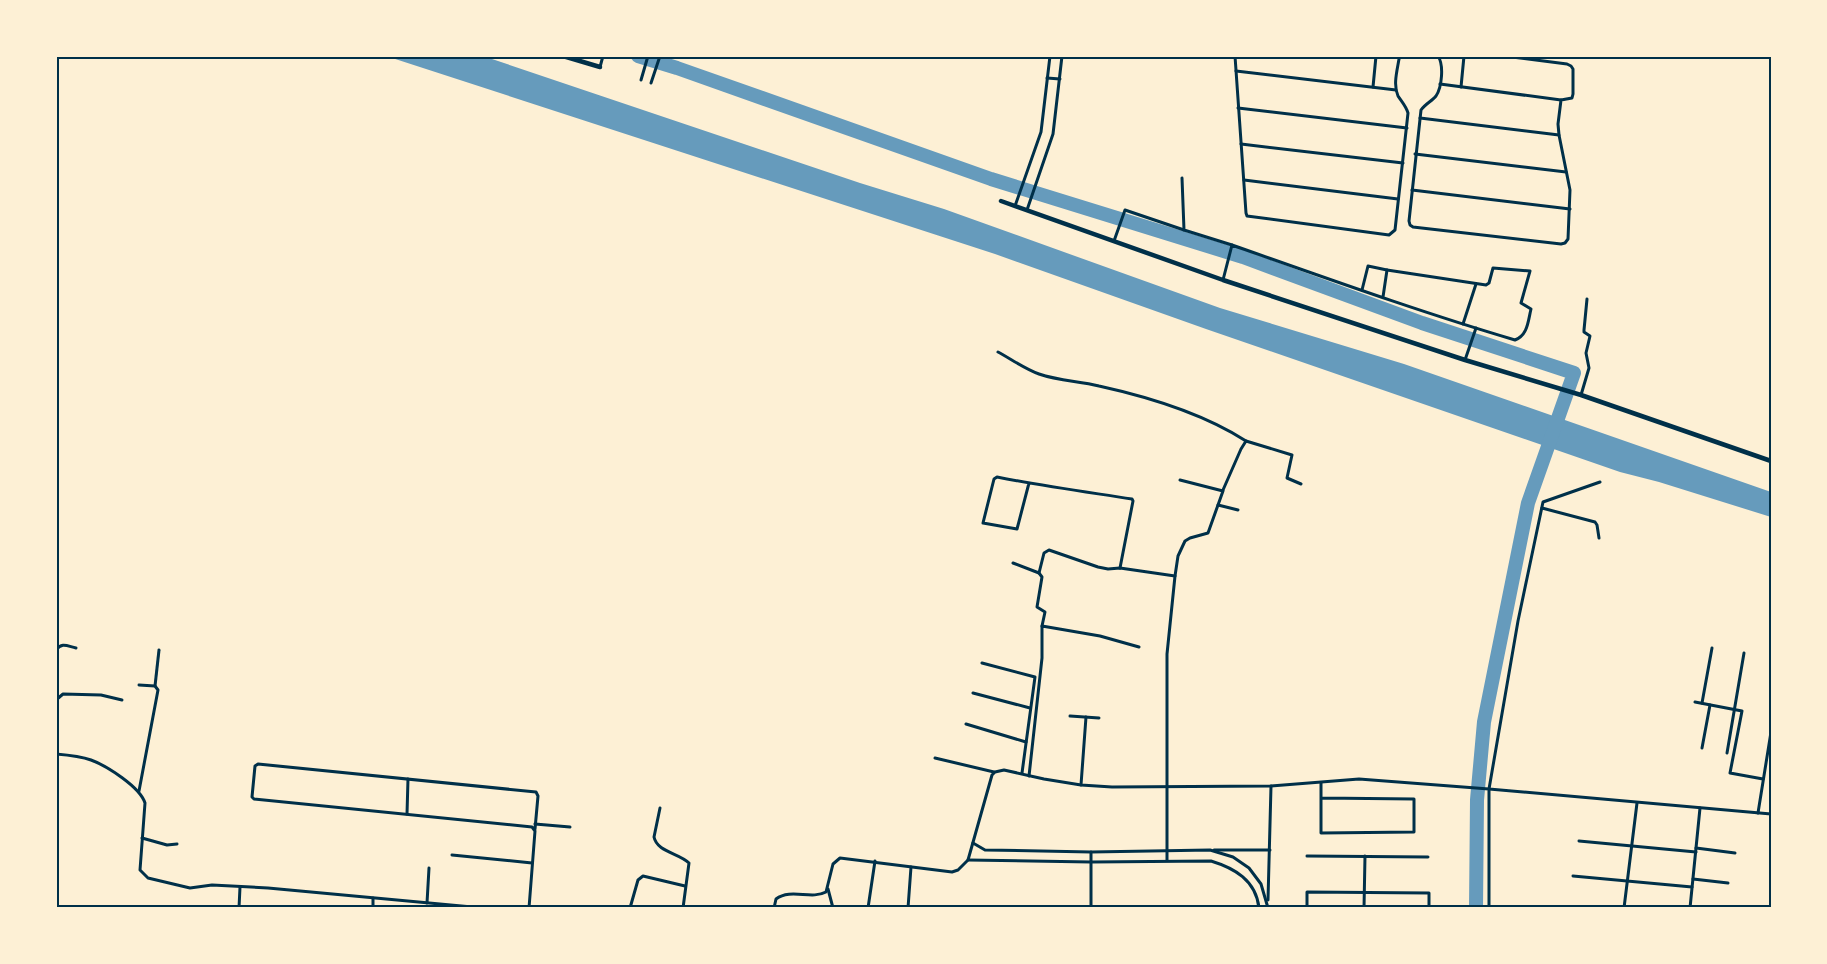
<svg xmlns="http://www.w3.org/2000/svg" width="1827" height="964" font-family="Commissioner,sans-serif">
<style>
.water{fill:#669bbc}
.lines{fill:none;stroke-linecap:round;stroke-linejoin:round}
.river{stroke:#669bbc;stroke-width:14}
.minor{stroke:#003049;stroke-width:3}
.secondary{stroke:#003049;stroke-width:4.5}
.neatline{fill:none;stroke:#003049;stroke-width:2}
</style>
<rect width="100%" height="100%" fill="#fdf0d5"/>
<polygon class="water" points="386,56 483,56 860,183 944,209 1220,308 1404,364 1771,492 1771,517 1659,482 1620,472 1206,329 995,254"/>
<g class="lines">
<polyline class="river" points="638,56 677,68 991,179 1243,257 1422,323 1574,373 1528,503 1484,722 1477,800 1476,908"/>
<g class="minor">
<path d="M1235,56L1246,213L1247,216L1389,235L1395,230L1408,113C1406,106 1402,102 1398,96C1393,85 1397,71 1399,59L1401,56"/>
<path d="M1438,56C1444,65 1442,87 1436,96C1432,101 1425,104 1421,110L1409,221L1410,225L1413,227L1561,244L1565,243L1568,239L1570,190L1559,135L1558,124L1561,100L1572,98L1573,94V69L1571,66L1567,64L1504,56"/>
<polyline points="600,67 603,56"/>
<polyline points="1236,71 1396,90"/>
<polyline points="1047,78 1060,79"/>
<polyline points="641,80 648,56"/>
<polyline points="651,83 660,56"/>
<polyline points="1440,84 1561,100"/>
<polyline points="1373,87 1376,56"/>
<polyline points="1461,87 1464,56"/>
<polyline points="1238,108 1407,128"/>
<polyline points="1420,118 1559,135"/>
<polyline points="1241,144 1403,163"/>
<polyline points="1415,154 1566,172"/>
<polyline points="1182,178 1184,230 1232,245"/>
<polyline points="1244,180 1398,199"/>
<polyline points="1412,190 1570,209"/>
<polyline points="1015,206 1041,132 1050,56"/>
<polyline points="1027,210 1053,134 1062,56"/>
<polyline points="1114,241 1125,210 1184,230"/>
<path d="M1223,280L1232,245C1326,278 1420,312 1515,340C1528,335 1528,321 1531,309L1521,303L1530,271L1493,268L1489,283L1486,285L1387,270L1383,297"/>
<polyline points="1362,290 1368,266 1387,270"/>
<polyline points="1463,324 1476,284"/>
<path d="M998,352C1011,359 1025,369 1039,374C1059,381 1079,381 1099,386C1149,397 1204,414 1246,441"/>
<polyline points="1465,360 1476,328"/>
<polyline points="1581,395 1589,368 1586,353 1590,336 1584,332 1584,330 1587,299"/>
<polyline points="1600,482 1543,502 1518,621 1489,789 1771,814"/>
<path d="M1029,483L1017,529L983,523L994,479L997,477C1042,486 1087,492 1132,499L1133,501L1120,568"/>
<polyline points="1223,490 1241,449 1246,441 1292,455 1287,478 1301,484"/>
<polyline points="1218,505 1238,510"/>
<polyline points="1542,508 1595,522 1597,525 1599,538"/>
<polyline points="1013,563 1039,573 1044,553 1049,550 1098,567 1108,569 1120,568 1175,576"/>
<polyline points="1039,573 1042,577 1037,607 1045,612 1042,626"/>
<path d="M56,650C62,642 67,646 76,648"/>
<polyline points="982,663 1035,677 1022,773"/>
<polyline points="155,686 159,650"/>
<polyline points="973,693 1030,708"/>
<polyline points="56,700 63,694 101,695 122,700"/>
<polyline points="1695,702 1742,711 1730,773 1763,779"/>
<polyline points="1702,703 1712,648"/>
<polyline points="1070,716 1099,718"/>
<polyline points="966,724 1026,742"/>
<polyline points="1702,748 1710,705"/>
<polyline points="1727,753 1744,653"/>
<path d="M56,754C68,755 80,756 91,760C107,766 140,787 145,803L140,870L148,878L190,888L212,885L268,888L483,908"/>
<polyline points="935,758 994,772"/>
<polyline points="1029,776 1042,658 1042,626 1100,636 1139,647"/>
<polyline points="1081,785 1086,717"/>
<polyline points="139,791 158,690 155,686 139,685"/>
<polyline points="1321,798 1414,799 1414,832 1321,833 1321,783"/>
<path d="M660,808L654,837C657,852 679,853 689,863L683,908"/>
<polyline points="1758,813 1771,732"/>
<polyline points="407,814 408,779"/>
<polyline points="535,824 570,827"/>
<polyline points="142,838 167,845 177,844"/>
<polyline points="1579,841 1696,852"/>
<polyline points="973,843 985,850 1091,852 1210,850 1233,857 1249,868 1261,884 1268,908"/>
<polyline points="1696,848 1735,853"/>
<polyline points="1214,850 1270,850"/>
<polyline points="1091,852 1091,908"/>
<polyline points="452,855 532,863"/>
<polyline points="1307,856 1428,857"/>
<path d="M968,860L1091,862L1211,861C1234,868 1256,880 1259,908"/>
<polyline points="1167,860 1167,654 1175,576 1178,556 1185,541 1190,538 1208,533 1223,491 1180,480"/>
<polyline points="1573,876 1692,887"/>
<polyline points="1693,879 1728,883"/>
<polyline points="828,889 833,908"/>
<polyline points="373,898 373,908"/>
<polyline points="1268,900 1271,786"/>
<polyline points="427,903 429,868"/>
<polyline points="239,908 240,887"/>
<polyline points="529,908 535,831 532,827 254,799 252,797 255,766 258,764 536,792 538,796 535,829"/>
<polyline points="601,908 611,908"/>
<polyline points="630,908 638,880 643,876 685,886"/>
<path d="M774,908L776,899C791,888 811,900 826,892L833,864L840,858L952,872L958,870L968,860L992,775L995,772L1004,770L1044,779L1081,785L1112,787L1271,786L1359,779L1489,789V908"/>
<polyline points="868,908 875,861"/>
<polyline points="908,908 911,867"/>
<polyline points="1307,908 1307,892 1429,893 1429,908"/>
<polyline points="1364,908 1365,856"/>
<polyline points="1624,908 1637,803"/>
<polyline points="1690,908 1700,808"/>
</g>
<g class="secondary">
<polyline points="563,56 600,67"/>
<polyline points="1001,201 1223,280 1465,360 1581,395 1771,461"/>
</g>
</g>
<rect width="1827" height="964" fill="none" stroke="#fdf0d5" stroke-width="115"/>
<rect x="58" y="58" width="1712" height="848" class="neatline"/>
</svg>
